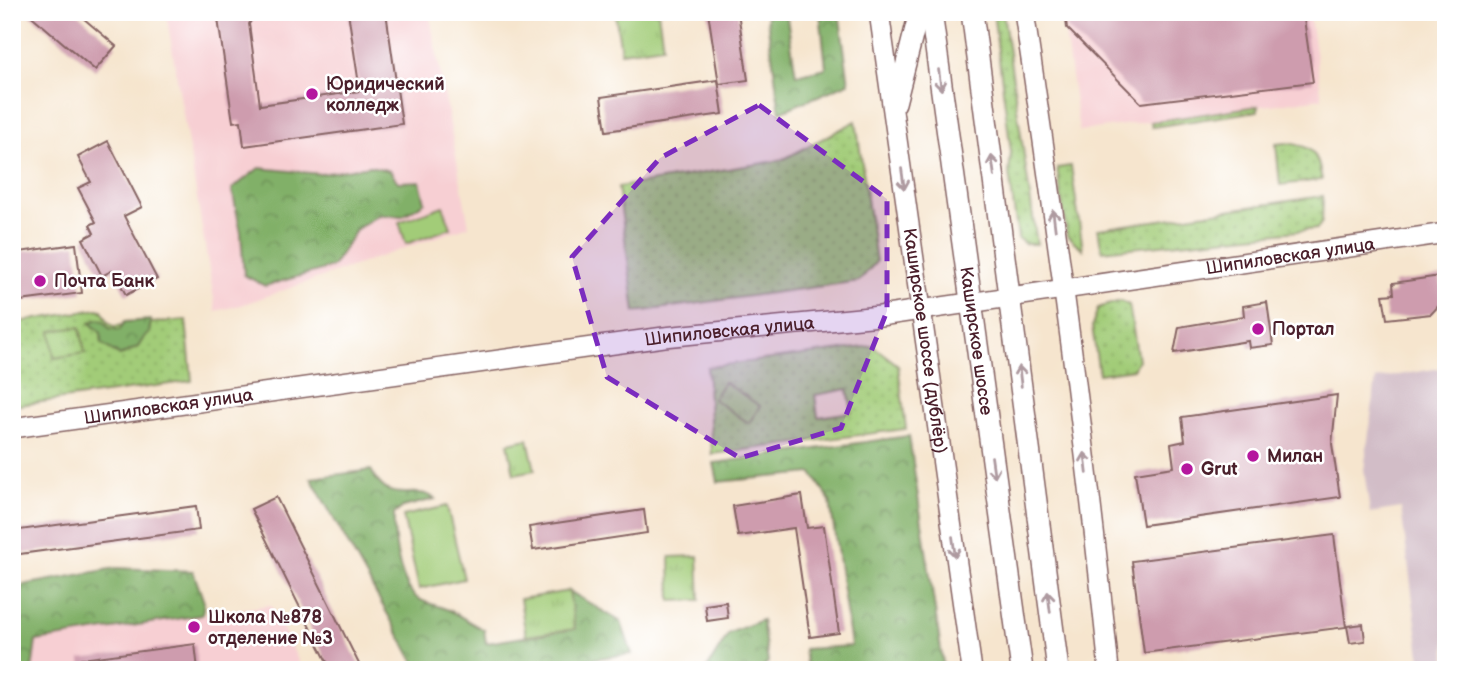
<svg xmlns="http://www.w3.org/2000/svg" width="1458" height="682" font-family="'Balsamiq Sans',sans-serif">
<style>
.built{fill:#f7cfd3}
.industrial{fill:#d2bdc7}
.grass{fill:url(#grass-dots);stroke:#767652;stroke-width:2;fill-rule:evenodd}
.forest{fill:url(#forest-crowns);stroke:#66684a;stroke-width:2}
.park{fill:url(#park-tufts);stroke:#767652;stroke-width:2}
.pitch{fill:#a2cc78;stroke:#767652;stroke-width:2}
.building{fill:#ce9cae}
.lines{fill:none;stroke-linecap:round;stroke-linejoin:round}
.secondary-casing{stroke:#866464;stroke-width:22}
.primary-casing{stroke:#866464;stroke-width:24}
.secondary{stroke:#fff;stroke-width:19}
.primary{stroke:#fff;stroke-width:21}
.oneway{stroke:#ae9aa0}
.marked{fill:#7b2cbf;fill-opacity:0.2;stroke:#7b2cbf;stroke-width:5;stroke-dasharray:14 9;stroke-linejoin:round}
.poi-dot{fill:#b5179e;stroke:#fff;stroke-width:2.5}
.labels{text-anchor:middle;stroke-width:5;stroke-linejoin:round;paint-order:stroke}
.poi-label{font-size:18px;font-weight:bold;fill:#4a1f2b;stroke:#fff;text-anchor:start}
.street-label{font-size:18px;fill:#4a1f2b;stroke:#fff}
</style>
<defs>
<pattern id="grass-dots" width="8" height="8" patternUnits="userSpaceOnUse" patternTransform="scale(1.75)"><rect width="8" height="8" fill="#a2cc78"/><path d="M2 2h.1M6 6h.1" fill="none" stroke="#8daf68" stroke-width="1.8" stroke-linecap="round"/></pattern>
<pattern id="forest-crowns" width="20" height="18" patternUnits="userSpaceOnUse" patternTransform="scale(1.75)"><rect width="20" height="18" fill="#81b068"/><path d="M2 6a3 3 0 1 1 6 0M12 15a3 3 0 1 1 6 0" fill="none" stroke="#6c8f56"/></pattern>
<pattern id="park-tufts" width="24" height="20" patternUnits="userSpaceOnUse" patternTransform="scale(1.75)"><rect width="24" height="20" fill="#a2cc78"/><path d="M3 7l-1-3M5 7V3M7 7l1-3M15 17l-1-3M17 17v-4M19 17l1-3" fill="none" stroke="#8daf68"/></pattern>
</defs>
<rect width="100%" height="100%" fill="#fff"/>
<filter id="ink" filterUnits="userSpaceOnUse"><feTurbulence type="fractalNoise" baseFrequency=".0143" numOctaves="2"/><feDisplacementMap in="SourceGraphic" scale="14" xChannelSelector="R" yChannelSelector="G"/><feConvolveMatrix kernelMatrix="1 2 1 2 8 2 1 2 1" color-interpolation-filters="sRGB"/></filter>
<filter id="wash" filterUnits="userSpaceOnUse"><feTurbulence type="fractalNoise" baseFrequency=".00686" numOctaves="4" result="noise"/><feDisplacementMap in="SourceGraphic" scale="28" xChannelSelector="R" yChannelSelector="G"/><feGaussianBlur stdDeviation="1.57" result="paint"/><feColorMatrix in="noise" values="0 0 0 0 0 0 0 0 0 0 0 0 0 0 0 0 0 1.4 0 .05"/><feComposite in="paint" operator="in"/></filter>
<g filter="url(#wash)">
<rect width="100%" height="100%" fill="#f6e5ce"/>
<g class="built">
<polygon points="166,12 429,12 469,226 241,305 216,311"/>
<polygon points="1062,12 1309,12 1322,98 1079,131"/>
<polygon points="271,605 303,670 12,670 12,640"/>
</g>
<polygon class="industrial" points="1446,367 1446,670 1422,670 1401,508 1370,513 1364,470 1376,379"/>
<g class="grass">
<polygon points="993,12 1003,12 1037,244 1025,244 1018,238 1009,173 1011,152"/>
<polygon points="1258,106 1258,111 1152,127 1151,122"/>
<polygon points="856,121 876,262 859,281 635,312 618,187 782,160"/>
<path d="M1286,143C1314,146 1317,153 1322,180L1280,185L1276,144Z"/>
<polygon points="1071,166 1083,249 1067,236 1057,168"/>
<polygon points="1323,196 1322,222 1317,229 1102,251 1098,229"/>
<polygon points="1120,301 1129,305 1138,360 1133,369 1099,374 1092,326 1098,308"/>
<polygon points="98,309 102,310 109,323 114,326 186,320 192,381 12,406 12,323"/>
<path d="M873,346L898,365L906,429L712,454L707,367ZM848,389L852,412L818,417L815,395Z"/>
</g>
<g class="forest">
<polygon points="766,12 786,12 796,75 826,68 820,12 839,12 849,83 780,112"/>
<polygon points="370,166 390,171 398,182 420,181 425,202 403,216 378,215 357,229 332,267 265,286 244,275 241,233 232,189 259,168 321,174"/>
<polygon points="98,319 104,321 109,328 120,330 124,322 151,320 149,334 145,336 138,347 120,356 102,344 101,333 90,323"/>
<polygon points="909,436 944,670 807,670 804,649 851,646 830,501 812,473 718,482 714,463"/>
<path d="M371,470C390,510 413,482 435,499L403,507L394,514C393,536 398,575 412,593C419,603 439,605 451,611C462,617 472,624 484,630L486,643L574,629L569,591L621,622L632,654L503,670H419L311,478Z"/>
<polygon points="116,568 193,571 204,602 202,615 36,641 32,670 12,670 12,587"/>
<polygon points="762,620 768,662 761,670 706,670 729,633"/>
</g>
<g class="park">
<polygon points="615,12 658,12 663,46 621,52"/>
<polygon points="80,327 85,353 54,358 51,331"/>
<polygon points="724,382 760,406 749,423 713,399"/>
<polygon points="528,439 535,470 514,474 508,443"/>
<polygon points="698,556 700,600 671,601 670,557"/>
<polygon points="569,591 575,629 526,636 520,599"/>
</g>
<g class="pitch">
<polygon points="443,206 451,228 406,244 399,222"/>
<polygon points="447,506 464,579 419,589 403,516"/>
</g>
<g id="blocks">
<g class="building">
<polygon points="27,12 76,12 116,46 95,70"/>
<polygon points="217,12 257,12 249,24 260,105 360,91 348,12 386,12 402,124 244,146 241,121 233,122"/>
<polygon points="708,12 738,12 748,80 719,84"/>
<polygon points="1065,12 1303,12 1313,82 1141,103 1067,28"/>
<polygon points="718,80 723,114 606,131 601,97"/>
<polygon points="108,141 142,207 124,216 157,279 126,295 113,270 102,276 83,239 94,233 90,225 96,222 78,188 91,182 78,157"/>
<polygon points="76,244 82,293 12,302 12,253"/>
<polygon points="1440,276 1444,300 1431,314 1387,319 1383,295 1394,294 1393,283"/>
<polygon points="1267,302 1273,345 1249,348 1248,341 1174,353 1179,327 1244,316 1243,306"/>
<polygon points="1337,395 1332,444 1340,497 1143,525 1135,473 1174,467 1171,444 1185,441 1182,417"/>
<polygon points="802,495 807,528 824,526 839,633 810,637 794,528 738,536 733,506"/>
<polygon points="276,497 362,670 331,670 251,509"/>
<polygon points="196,506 199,530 12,555 12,531"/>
<polygon points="644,510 647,533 533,550 529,527"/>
<polygon points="1334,535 1346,627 1144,653 1132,561"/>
<polygon points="726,602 728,618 707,621 705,605"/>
<polygon points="1363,624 1365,641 1350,643 1347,626"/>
<polygon points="195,644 198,670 82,670 81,659"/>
</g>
</g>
</g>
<g filter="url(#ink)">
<use href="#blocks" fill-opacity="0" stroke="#866464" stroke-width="2"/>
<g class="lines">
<defs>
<g id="secondary">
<path id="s1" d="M879,12L972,670"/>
<path d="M1024,12C1057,231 1087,450 1109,670"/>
<polyline points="896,103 919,12"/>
<path id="s2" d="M12,428L664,337L880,316L1446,233"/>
</g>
<g id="primary">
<path id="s3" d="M931,12L1022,670"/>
<polyline points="972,12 1058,670"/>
</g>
</defs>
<use href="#secondary" class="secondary-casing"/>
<use href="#primary" class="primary-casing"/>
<use href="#secondary" class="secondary"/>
<use href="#primary" class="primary"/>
</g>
<defs><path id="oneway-shaft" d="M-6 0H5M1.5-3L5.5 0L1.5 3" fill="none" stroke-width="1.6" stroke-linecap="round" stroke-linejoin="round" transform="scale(1.75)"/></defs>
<g class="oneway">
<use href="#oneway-shaft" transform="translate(940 80) rotate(82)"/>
<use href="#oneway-shaft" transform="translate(993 166) rotate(-98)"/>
<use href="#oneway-shaft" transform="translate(903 179) rotate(82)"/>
<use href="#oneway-shaft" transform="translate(1054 220) rotate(-97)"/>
<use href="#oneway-shaft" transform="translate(1020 376) rotate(-97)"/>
<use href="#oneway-shaft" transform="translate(1086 463) rotate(-97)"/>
<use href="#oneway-shaft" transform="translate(993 467) rotate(82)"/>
<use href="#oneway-shaft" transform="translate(954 547) rotate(82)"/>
<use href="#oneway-shaft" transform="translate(1049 602) rotate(-97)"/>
</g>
</g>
<path class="marked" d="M759,105L887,199V311L841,428L740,458L607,377L572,257L660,158Z"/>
<g class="poi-dot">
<circle cx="312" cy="94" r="7"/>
<circle cx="40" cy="281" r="7"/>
<circle cx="1258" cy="329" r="7"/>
<circle cx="1253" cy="456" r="7"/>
<circle cx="1187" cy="469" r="7"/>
<circle cx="194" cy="627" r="7"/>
</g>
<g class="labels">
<g class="poi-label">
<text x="326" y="90">Юридический<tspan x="326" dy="21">колледж</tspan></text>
<text x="54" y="287">Почта Банк</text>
<text x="1272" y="335">Портал</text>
<text x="1267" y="462">Милан</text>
<text x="1201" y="475">Grut</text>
<text x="208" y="623">Школа №878<tspan x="208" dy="21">отделение №3</tspan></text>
</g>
<g class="street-label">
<text dy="6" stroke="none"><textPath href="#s2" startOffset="1290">Шипиловская улица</textPath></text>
<text dy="6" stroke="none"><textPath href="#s2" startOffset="724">Шипиловская улица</textPath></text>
<text dy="6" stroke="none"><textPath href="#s1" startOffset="332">Каширское шоссе (дублёр)</textPath></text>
<text dy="6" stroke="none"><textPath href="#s3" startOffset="332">Каширское шоссе</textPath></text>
<text dy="6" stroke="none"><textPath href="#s2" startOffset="158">Шипиловская улица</textPath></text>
</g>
</g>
<rect width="1458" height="682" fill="none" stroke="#fff" stroke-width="42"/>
</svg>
